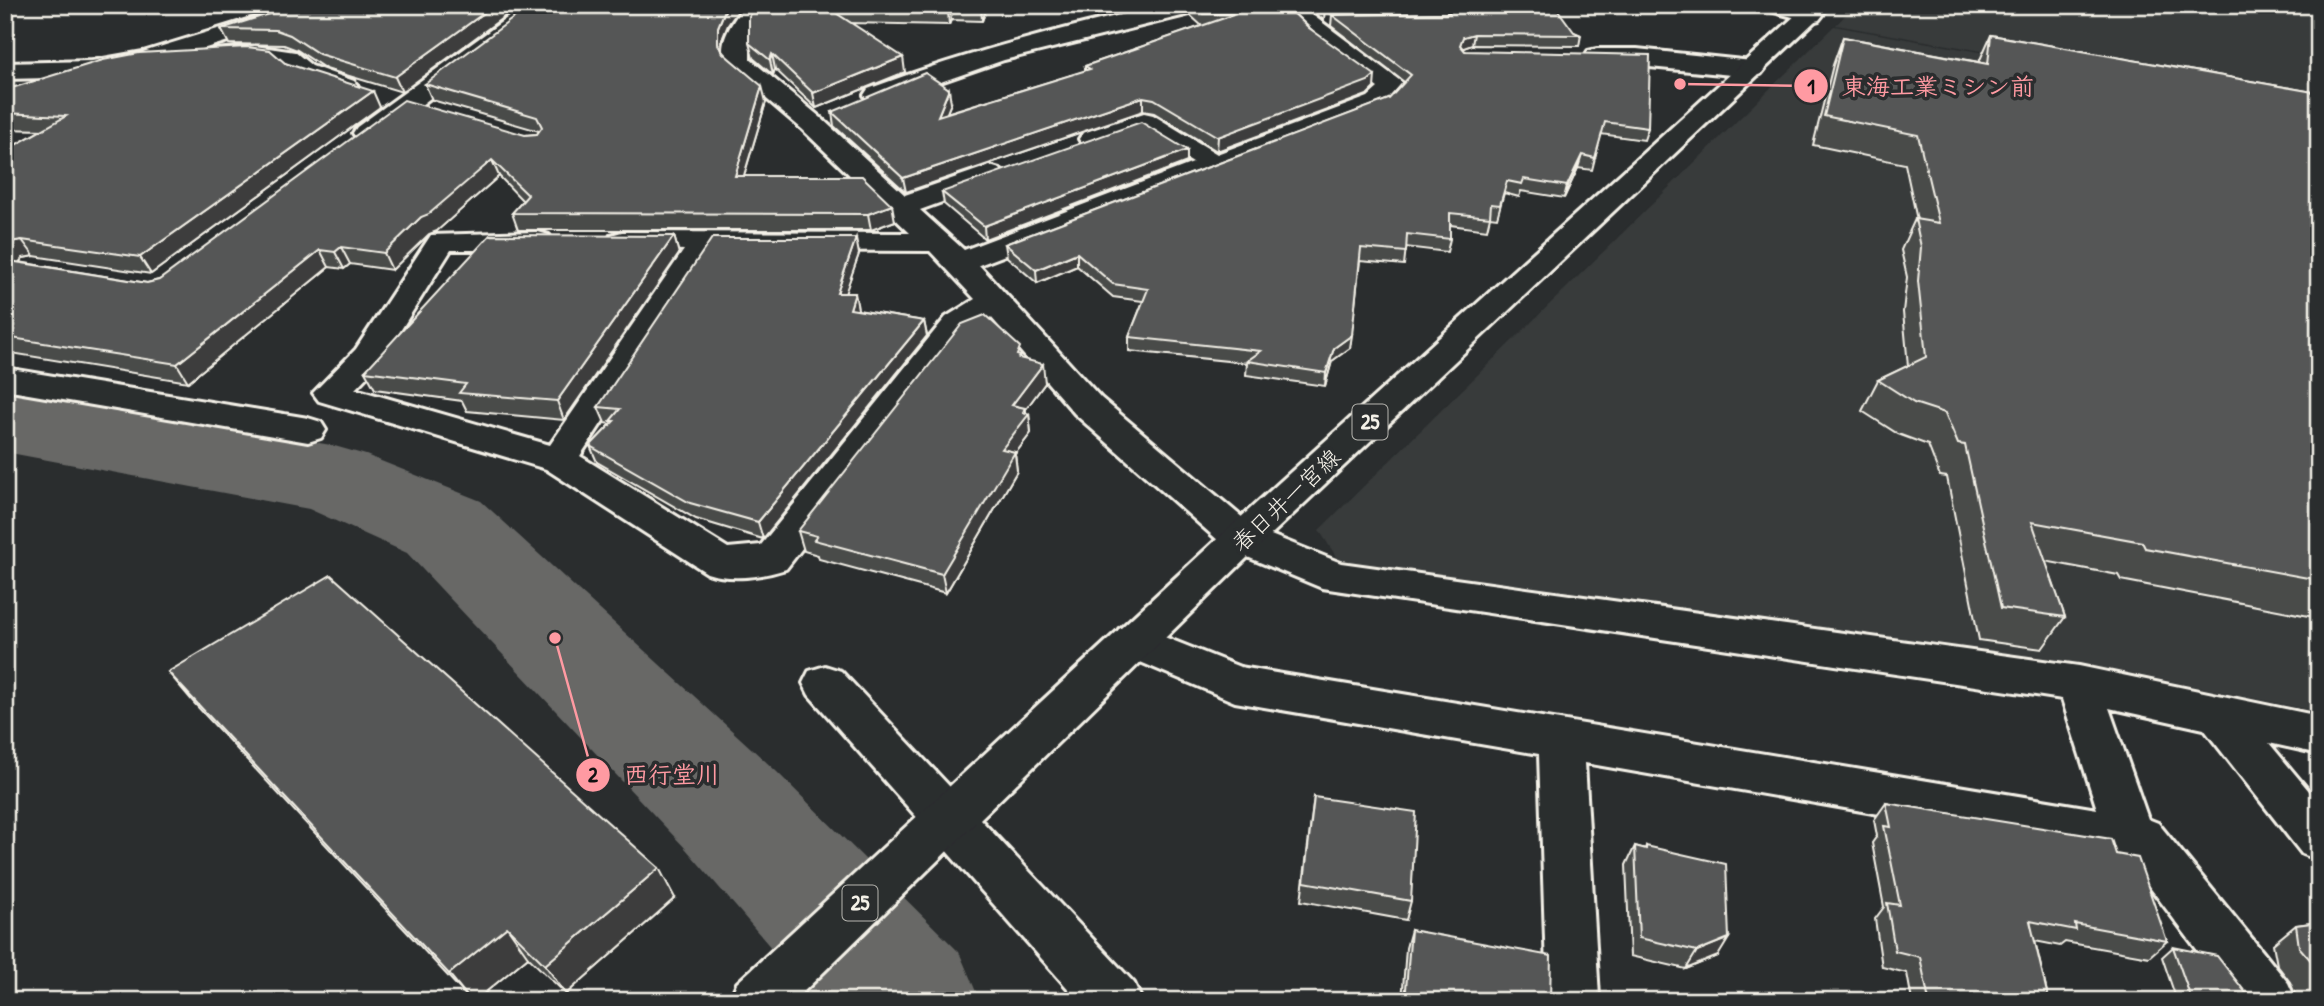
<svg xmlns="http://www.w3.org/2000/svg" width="2324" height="1006" font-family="'Patrick Hand','Klee One',sans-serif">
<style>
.built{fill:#373a3a}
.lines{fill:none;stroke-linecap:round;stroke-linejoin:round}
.river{fill:#676866;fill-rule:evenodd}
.minor-casing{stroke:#f4f1e8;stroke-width:6}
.major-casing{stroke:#f4f1e8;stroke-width:6}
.minor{fill:#2a2d2e;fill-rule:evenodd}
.major{fill:#2a2d2e;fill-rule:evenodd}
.wall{fill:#494b4a;stroke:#f4f1e8;stroke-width:2}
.shaded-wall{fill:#3c3d3c;stroke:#f4f1e8;stroke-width:2}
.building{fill:#555756;stroke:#f4f1e8;stroke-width:2}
.labels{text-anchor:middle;stroke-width:7;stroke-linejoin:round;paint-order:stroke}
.shield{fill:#2a2d2e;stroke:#b7b6b0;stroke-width:2}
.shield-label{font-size:21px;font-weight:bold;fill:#f4f1e8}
.street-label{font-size:23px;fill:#f4f1e8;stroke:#2a2d2e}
.leader{fill:none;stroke:#ff9aa2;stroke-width:2.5}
.callout-dot{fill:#ff9aa2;stroke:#2a2d2e;stroke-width:2.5}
.mark-label{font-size:21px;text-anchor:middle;font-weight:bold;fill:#111}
.callout-label{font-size:24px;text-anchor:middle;font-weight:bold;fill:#ff9aa2;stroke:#2a2d2e;stroke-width:7;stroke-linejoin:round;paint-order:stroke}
</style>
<rect width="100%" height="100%" fill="#2a2d2e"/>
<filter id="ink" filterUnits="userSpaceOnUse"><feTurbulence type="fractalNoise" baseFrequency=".0143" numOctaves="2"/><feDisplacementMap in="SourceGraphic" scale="14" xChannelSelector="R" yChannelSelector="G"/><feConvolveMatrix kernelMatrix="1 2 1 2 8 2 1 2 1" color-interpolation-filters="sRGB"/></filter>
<g filter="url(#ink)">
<g class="built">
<polygon points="1855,5 2319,5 2319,111 1836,25"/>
<polygon points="1834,26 2319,113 2319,712 2115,670 1339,561 1319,530"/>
</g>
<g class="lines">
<polygon class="river" points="5,390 331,445 366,455 481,501 776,771 959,952 980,1001 817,1001 686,849 407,553 309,509 5,452"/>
<defs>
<g id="minor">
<polygon points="296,5 332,5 329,10 147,66 92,77 5,79 5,63 92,61 143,52"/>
<polygon points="525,5 551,5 377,139 357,139 353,133 357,127"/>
<path d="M745,5H768L750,31V59L820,117L905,195L980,169L990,166L1000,169L1004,175L1000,181L920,210L964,250L1193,163L1141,131L1093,147L1083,145L1079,139L1083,133L1144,113L1153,115L1217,154L1368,97L1378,88L1310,39L1274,5H1299L1403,83L1407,88L1386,109L979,265L1101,398L1256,529L1341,563L2079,666L2319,716V754L2269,743L2319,803V860L2302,854L2204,729L2109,708L2148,819L2158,823L2288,983L2296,1001H2236L2127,857L1585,763L1599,997L1597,1001H1547L1539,754L1235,702L1119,653L1113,641L1119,629L1134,625L1240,667L2097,809L2062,699L1322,588L1228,549L1075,414L991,317L970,331L786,569C762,577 731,581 707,573L546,469L319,401L313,393L356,349L431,235L538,232L549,235L553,241L549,247L538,250H451L380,363L355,389L550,445L684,250L611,247L607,241L611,235L622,232L910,233L802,129L728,66C714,46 733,21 745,5ZM715,250L930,251L975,299L946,317L761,545L728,548L580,456Z"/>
<path d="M1165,5H1209L1206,10L1004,60L886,101H868L864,95L868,89C965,53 1064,27 1165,5Z"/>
<path d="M1764,5C1780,5 1812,0 1823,15L1819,20L1811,22L1767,10Z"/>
<path d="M255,46L295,52L312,66L354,81L358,86L354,91C337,96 311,85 295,77C289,74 284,66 278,63C258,56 236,65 216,60L213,55L216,50Z"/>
<polygon points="1597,49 1637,49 1752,61 1761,64 1765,69 1761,74 1752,77 1588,61 1585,56 1588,51"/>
<polygon points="5,368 308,418 321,422 326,430 321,438 308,442 5,390"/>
<polygon points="825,666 841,671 1134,983 1142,1001 1079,1001 809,695 803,683 809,671"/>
</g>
<polygon id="major" points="1807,5 1832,5 1256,549 794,1001 729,1001 737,983 1228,529"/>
</defs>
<use href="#minor" class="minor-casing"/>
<use href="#major" class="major-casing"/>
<use href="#minor" class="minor"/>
<use href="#major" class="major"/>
</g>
<g class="wall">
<polygon points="297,5 520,5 402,92 326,69 297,50 284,45 229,44 221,29"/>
<polygon points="756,5 988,5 982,21 951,20 949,25 850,23 905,72 816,108 775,69 773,75 753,58 749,43"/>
<polygon points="1191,5 1285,5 1374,88 1367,95 1217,151 1154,113 1143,111 906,192 834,126 832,112 951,103 946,113 1085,71 1085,66 1202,26 1191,16"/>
<polygon points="1303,5 1323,5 1325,8 1324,20"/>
<polygon points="1449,5 1574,32 1581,35 1579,46 1472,45 1463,48 1465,51 1648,128 1644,140 1601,134 1592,170 1578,168 1564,198 1521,191 1519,197 1504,193 1497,218 1490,217 1487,230 1450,225 1450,239 1447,252 1406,247 1404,265 1360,261 1350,348 1332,361 1325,386 1246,375 1247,363 1129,351 1129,337 1143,301 1113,297 1077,266 1037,283 1007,257 1005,244 1389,99 1404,82 1331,26 1332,15 1448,13"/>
<polygon points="728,25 721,42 722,51 766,102 744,176 895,221 871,230 518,230 512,213 523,201 499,176 437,231 429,234 392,270 350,264 344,269 329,267 188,382 5,352 5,151 41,130 5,129 5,90 285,63 380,107 151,274 34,256 23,258 19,262 147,283 159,280 525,135 537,134 539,131 432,100 425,84"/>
<polygon points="1991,35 2319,93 2319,618 2121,580 2118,575 2045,561 2065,617 2042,649 1979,640 1947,477 1940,476 1928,445 1898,434 1862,411 1878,380 1908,366 1903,312 1907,277 1901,250 1915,219 1917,220 1905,164 1813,145 1833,65 1843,37 1979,62"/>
<polygon points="1187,162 985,239 944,204 942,192"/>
<polygon points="674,236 679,254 564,420 467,411 462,401 375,389 365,371"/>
<polygon points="859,254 845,293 858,310 924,321 927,336 763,539 696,519 597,462 590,446 611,424 605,423 598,407"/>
<polygon points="1021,359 1045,383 1026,409 1026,413 1029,414 1031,433 1015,454 1017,471 946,593 819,559 818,555 804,551 798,531"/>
<polygon points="168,672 675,898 566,994 528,957 475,1001 471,1001 195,704"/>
<polygon points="2319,756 2319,771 2314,760"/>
<polygon points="1314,797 1411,901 1406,920 1301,901"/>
<polygon points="1886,803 2116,854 2167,941 2149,957 2065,942 2060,946 2035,941 2049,1001 1912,1001 1907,973 1882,967 1875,919 1884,907 1872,843 1877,836 1874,820"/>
<polygon points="1635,846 1645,849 1646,846 1718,956 1686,969 1630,956 1626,865"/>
<polygon points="2319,922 2319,1001 2298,1001 2290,982 2277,965 2273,944 2296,925"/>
<polygon points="1411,930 1550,1001 1402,1001 1406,948"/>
<polygon points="2173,947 2246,993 2264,1001 2177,1001 2162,957"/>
</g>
<g class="shaded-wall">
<polygon points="268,5 287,5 270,10"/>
<polygon points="495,5 520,5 402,92 395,77"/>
<polygon points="728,5 742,5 728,25 721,42 722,59 718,44 718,27 725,10"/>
<polygon points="950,5 951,20 949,25 948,11"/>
<polygon points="981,5 988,5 982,21 981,6"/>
<polygon points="1474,34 1472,45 1461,49 1460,45 1463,37"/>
<polygon points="772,54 775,69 773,75 770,60"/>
<polygon points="903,57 905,72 816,108 813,93"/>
<polygon points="1375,75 1374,88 1367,95 1217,151 1218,137"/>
<polygon points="762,86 766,102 739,192 735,176"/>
<polygon points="949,89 951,103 940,130 938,116"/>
<polygon points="373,91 380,107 151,274 140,257"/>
<polygon points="1143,97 1143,111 906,192 903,178"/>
<polygon points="1187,150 1187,162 985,239 984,226"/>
<polygon points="1582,155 1578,168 1564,198 1567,186"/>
<polygon points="492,160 499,176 437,231 429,234 392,270 384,253 421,217"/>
<polygon points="892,205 895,221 871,230 868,214"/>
<polygon points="674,236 679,254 564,420 557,401"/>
<polygon points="856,238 859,254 840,308 837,293"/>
<polygon points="22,240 34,256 23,258 16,266 10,261 5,252 5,248 10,242"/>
<polygon points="341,247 350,264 344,269 335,252"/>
<polygon points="320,250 329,267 188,382 177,364"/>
<polygon points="1077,253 1077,266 1037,283 1036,270"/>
<polygon points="855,293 858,309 853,324 850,309"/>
<polygon points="924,321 927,336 763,539 758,522"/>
<polygon points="1352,335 1350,348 1332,361 1325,386 1326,373 1334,348"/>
<polygon points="1043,364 1045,383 1026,409 1026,417 1029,414 1031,433 1015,454 1017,471 946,593 942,574 1002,449 1012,405"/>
<polygon points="659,868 675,898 566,994 545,965"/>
<polygon points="507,927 528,957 475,1001 471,1001 449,974"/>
<polygon points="1729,938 1718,956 1686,969 1697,951"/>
</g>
<g class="building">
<polygon points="297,5 495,5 395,77 319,54 290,35 276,30 221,29"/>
<polygon points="531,5 728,5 725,10 718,27 718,44 723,53 762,86 735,176 862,176 892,205 868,214 512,213 528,195 492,160 429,214 421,217 384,253 341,247 335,252 320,250 177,364 5,337 5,252 10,261 147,283 159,280 404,100 525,135 537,134 542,127 537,117 425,84"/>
<polygon points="756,5 981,5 950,5 948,11 827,7 903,57 813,93 772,54 770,60 749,43 749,17"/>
<polygon points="1193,5 1285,5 1309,28 1375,75 1368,81 1218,137 1154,99 1143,97 903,178 832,112 925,73 949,89 938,116 1090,69 1085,66 1236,14 1203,14"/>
<polygon points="1449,5 1555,6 1574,32 1581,35 1474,34 1463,37 1460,45 1465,51 1650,55 1648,128 1605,122 1595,158 1582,155 1567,186 1524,179 1522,184 1507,181 1500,205 1491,204 1490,217 1450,213 1450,239 1407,234 1406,252 1361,248 1352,335 1334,348 1326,373 1247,361 1261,351 1129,337 1148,289 1113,284 1077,253 1036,270 1005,244 1389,99 1411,75 1332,15 1450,13"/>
<polygon points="1991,35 2319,93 2319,580 2145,548 2142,542 2032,522 2065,617 2001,608 1965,445 1958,444 1945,413 1914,403 1878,380 1926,357 1918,281 1921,247 1915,219 1939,223 1918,135 1824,116 1843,37 1988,64"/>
<polygon points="247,47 270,50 285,63 373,91 140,257 22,240 10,242 5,248 5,151 66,116 5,113 5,90 103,60 139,53"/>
<polygon points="1141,122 1187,150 984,226 942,192"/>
<polygon points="490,235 674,236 557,401 459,393 466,384 365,371"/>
<polygon points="712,238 856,238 837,293 855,293 850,309 924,321 758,522 690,503 590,446 614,421 610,421 620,409 598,407"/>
<polygon points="985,315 1020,347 1017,355 1021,356 1019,358 1043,364 1012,405 1025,408 1023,412 1029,414 1002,449 1015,452 942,574 814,540 817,536 798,531 962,324"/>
<polygon points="331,575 659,868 545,965 507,927 449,974 168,672"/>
<polygon points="1314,797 1416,812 1411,901 1304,882"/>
<polygon points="1886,803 2111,839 2116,854 2138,858 2167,941 2075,924 2076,930 2030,921 2049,1001 1929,1001 1920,957 1895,951 1887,903 1900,905 1884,826 1891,827"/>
<polygon points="1635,846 1646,849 1646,846 1726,864 1729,938 1697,951 1639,938"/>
<polygon points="2319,922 2319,975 2314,964 2299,947 2296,925"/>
<polygon points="1411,930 1551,956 1550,1001 1405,1001"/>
<polygon points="2173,947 2217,956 2246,993 2261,994 2264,1001 2192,1001"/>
</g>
</g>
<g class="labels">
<g class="shield">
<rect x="1352.5" y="404.5" width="35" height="35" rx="5"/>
<rect x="842.5" y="885.5" width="35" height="35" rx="5"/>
</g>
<g class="shield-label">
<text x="1370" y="429">25</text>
<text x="860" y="910">25</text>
</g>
<g class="street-label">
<text transform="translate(1286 500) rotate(-43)" y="8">春日井一宮線</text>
</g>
</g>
<path class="leader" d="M1680 84L1811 86M555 638L593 775"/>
<g class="callout-dot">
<circle cx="1680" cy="84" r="7"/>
<circle cx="555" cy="638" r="7"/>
<circle cx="1811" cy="86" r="18"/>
<circle cx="593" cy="775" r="18"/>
</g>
<g class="mark-label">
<text x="1811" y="94">1</text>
<text x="593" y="782">2</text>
</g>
<g class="callout-label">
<text x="1938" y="95">東海工業ミシン前</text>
<text x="672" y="783">西行堂川</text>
</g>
<rect width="2324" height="1006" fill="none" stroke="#2a2d2e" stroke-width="28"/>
<rect x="14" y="14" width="2296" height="978" fill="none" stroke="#f4f1e8" stroke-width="2.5" filter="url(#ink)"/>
</svg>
